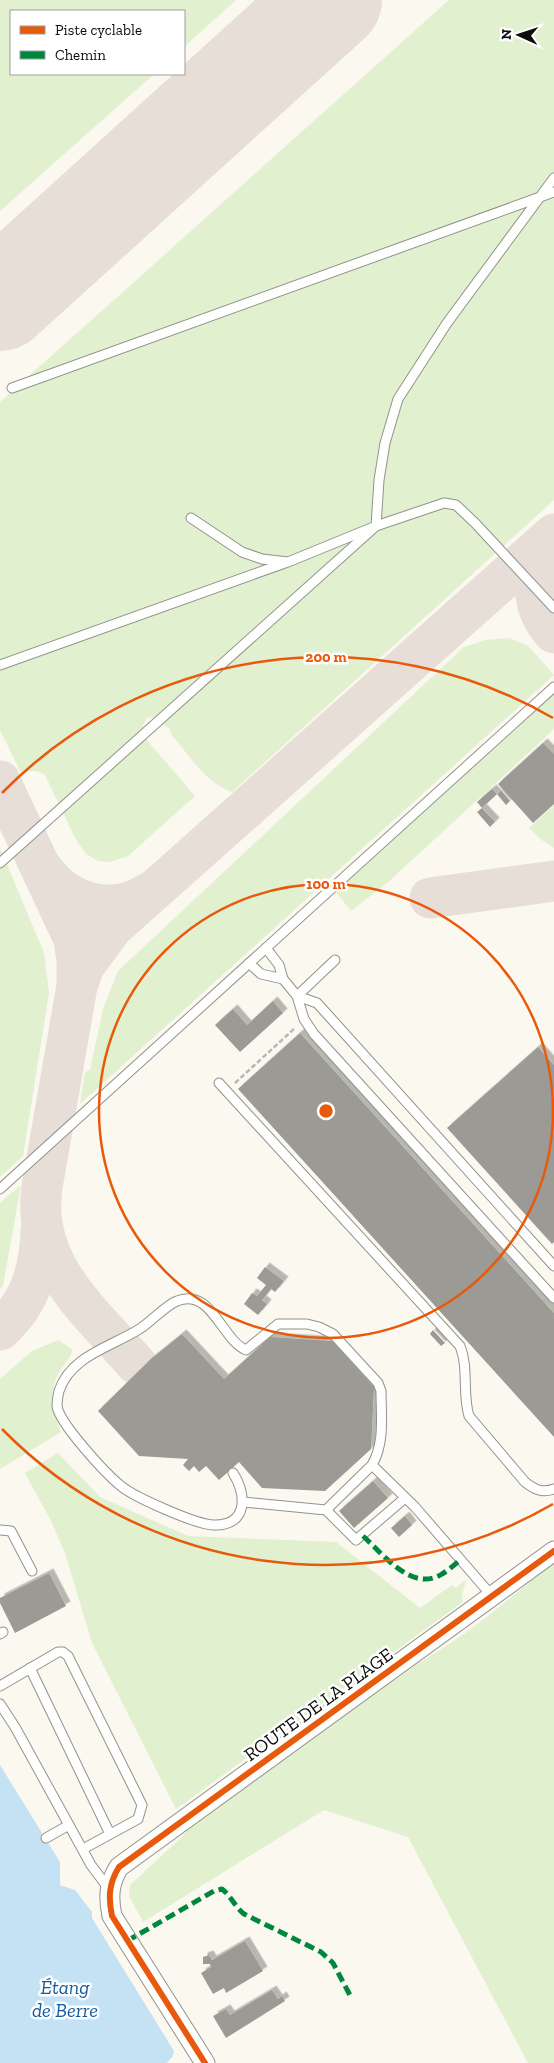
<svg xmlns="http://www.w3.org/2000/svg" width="554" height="2063" font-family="'Zilla Slab',serif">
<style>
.green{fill:#e1f0cf}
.water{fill:#c5e2f5}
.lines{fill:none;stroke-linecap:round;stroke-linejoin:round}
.taxiway{stroke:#e8ded8;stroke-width:41}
.runway{stroke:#e8ded8;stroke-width:102}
.building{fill:#9c9a95;filter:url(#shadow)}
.service-casing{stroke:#93928e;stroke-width:11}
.minor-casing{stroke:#93928e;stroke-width:21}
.path{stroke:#b7b7b5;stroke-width:2.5;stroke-dasharray:5 2.5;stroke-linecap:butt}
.service{stroke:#fefefd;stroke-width:9}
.minor{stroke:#fefefd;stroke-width:19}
.quiet{stroke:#00873e;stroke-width:5;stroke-dasharray:10 5;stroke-linecap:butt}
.cycleway-casing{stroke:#fff;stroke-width:9}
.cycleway{stroke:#e8590c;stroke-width:6}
.ring{fill:none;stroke:#e8590c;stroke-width:2.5}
.labels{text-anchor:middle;stroke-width:5;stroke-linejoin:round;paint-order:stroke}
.street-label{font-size:19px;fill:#0c0c0c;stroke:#fff}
.water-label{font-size:20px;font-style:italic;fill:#135b9f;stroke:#fff}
.centre{fill:#e8590c;stroke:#fff;stroke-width:2.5}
.ring-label{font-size:15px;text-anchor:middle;font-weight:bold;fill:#e8590c;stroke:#fff;stroke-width:5;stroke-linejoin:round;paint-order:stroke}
</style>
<defs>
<filter id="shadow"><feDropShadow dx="4.5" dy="-4.5" stdDeviation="0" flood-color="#0004"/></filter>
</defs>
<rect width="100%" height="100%" fill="#faf8ef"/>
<g class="green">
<polygon points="0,0 236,0 184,47 184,11 11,11 11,74 154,74 0,211"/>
<path d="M449,0H554V500L232,792C206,783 188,754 171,734L170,729L154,717L147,718L143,725L145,738L195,796L128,856L111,862L98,861L86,854L75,838L45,775C37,769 31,771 21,773L0,730V402Z"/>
<polygon points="509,638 528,646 554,675 80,1104 85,1072 90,1070 103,1009 118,971 464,647 486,640"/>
<polygon points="554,694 554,729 548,735 387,883 351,911 336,892"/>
<polygon points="554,805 554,848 540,839 529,828"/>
<polygon points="0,848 44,953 49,993 23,1156 0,1177"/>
<polygon points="21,1185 3,1286 0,1289 0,1203"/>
<path d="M58,1340L72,1349C72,1357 66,1362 61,1369C48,1389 52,1411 61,1432L0,1469V1379L32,1351Z"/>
<polygon points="58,1453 100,1497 188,1536 336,1542 420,1608 452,1585 455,1588 467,1579 462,1593 463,1602 176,1809 92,1643 65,1553 51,1521 25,1473"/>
<path d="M554,1561V2063H528L408,1837L324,1810L143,1922L129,1896L130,1885L183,1836L192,1823L417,1664C467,1636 511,1598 554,1561Z"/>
</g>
<polygon class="water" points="0,1765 60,1862 60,1885 75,1890 92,1912 92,1918 174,2051 173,2056 167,2063 0,2063"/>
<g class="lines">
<g class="taxiway">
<path d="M550,540C531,570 529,606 554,633"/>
<polyline points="0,781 74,939 77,961 77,986"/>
<path d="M44,871C69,905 114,916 150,892"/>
<polyline points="430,898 554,881"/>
<path d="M0,1330C30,1303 40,1270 41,1230"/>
<path d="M137,1365C90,1311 31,1265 42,1187L77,986L84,966L112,928L554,534"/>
</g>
<polyline class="runway" points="0,300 331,0"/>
</g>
<g class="building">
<polygon points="543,743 554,754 554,804 533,823 498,784"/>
<polygon points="492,789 497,794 482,808 477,802"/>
<polygon points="501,790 510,801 506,805 497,794"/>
<polygon points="482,808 495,822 490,827 477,812"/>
<polygon points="273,1001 283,1013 240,1052 215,1025 233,1009 247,1025"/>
<polygon points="300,1033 554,1313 554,1437 238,1089"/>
<polygon points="538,1047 554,1065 554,1242 552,1244 447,1128"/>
<polygon points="265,1267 284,1281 275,1292 271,1289 262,1300 267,1304 258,1315 244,1304 252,1293 257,1296 266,1285 257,1278"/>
<polygon points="433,1330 445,1343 441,1346 430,1334"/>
<polygon points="182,1334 224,1379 270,1337 332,1341 374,1387 371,1449 325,1491 262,1488 239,1462 219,1480 206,1466 199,1472 194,1466 189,1471 183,1465 188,1459 139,1456 98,1411 151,1359"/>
<polygon points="373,1481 388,1498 354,1528 339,1511"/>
<polygon points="405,1516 412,1525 399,1537 391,1528"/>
<polygon points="49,1573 66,1606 15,1633 0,1603 0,1598"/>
<polygon points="245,1941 263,1971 226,1993 224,1988 213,1994 201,1973 211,1967 210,1964 203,1964 203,1957 209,1955 212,1960"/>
<polygon points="272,1990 278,1999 282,1996 285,2001 226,2038 213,2016 226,2009 230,2015"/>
</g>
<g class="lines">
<defs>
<g id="service">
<polyline points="12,388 554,192"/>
<polyline points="191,518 242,552 262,559 288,562 376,526 379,480 385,443 398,399 447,323 554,178"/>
<polyline points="0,665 285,563"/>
<polyline points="0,863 376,526 444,503 456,505 475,523 554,608"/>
<polyline points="249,963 261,974 283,979 279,965 266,948"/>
<polyline points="283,979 297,996 335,960"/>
<path d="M219,1083L460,1346C469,1368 462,1393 469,1416L525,1482C535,1490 542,1493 554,1489"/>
<polyline points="0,1189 554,687"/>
<polyline points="554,1266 327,1014 317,1003 297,996 304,1019 314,1034 554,1298"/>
<polyline points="372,1465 415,1507 492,1596"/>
<path d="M233,1473C247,1494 248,1526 214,1525C197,1525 134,1497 121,1486C106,1474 59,1423 57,1406C57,1402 58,1395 59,1391C71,1355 112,1347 141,1328C152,1321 166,1305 177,1301C211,1287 222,1340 246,1350L278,1324H307L319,1327L333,1334L378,1383L381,1391C381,1415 385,1443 372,1465L326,1510"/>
<polyline points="243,1502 326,1510 356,1540 405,1498"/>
<polyline points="0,1530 11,1531 32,1571"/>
<polyline points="0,1634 3,1632"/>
<polyline points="30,1668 110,1834"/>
<polyline points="0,1686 58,1652 63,1652 68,1656 142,1805 138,1819 83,1849"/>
<polyline points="0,1704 15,1727 91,1865 109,1889"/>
<polyline points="46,1838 69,1825"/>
</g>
<path id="minor" d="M205,2063L112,1916C108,1897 109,1883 119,1867L554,1551"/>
</defs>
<use href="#service" class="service-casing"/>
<use href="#minor" class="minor-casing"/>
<polyline class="path" points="235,1083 295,1028"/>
<use href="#service" class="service"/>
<use href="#minor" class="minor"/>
<g class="quiet">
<path d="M363,1536C383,1554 412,1593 442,1574C449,1570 455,1564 461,1559"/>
<path d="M127,1941L214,1891L222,1889C231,1896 235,1907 244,1914L321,1952L333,1963L352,1999"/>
</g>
<defs>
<path id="cycleway" d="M205,2063L112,1916C108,1897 109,1883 119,1867L554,1551"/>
</defs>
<use href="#cycleway" class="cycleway-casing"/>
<use href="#cycleway" class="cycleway"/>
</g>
<g class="ring">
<circle cx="326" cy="1111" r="227"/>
<path d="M553 1504A454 454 0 0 1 2 1429M2 793A454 454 0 0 1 553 718"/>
</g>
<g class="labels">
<g class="street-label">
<text transform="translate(318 1704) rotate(-36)" y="7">ROUTE DE LA PLAGE</text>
</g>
<g class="water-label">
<text x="65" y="1994">Étang<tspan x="65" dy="23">de Berre</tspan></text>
</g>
</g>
<circle cx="326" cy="1111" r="8" class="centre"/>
<g class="ring-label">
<text x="326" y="662">200 m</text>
<text x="326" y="889">100 m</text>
</g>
<rect x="10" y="10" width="175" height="65" fill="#ffffff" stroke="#9e9e9e"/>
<rect x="20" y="26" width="25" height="8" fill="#e8590c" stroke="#9e9e9e"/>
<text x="55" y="35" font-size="15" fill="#0c0c0c">Piste cyclable</text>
<rect x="20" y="51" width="25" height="8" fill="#00873e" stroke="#9e9e9e"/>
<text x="55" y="60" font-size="15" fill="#0c0c0c">Chemin</text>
<g transform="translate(519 35) rotate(273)" stroke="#ffffff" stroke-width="4" paint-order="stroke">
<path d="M0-4L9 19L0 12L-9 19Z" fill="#0c0c0c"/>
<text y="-8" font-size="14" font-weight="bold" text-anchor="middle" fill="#0c0c0c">N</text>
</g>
</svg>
